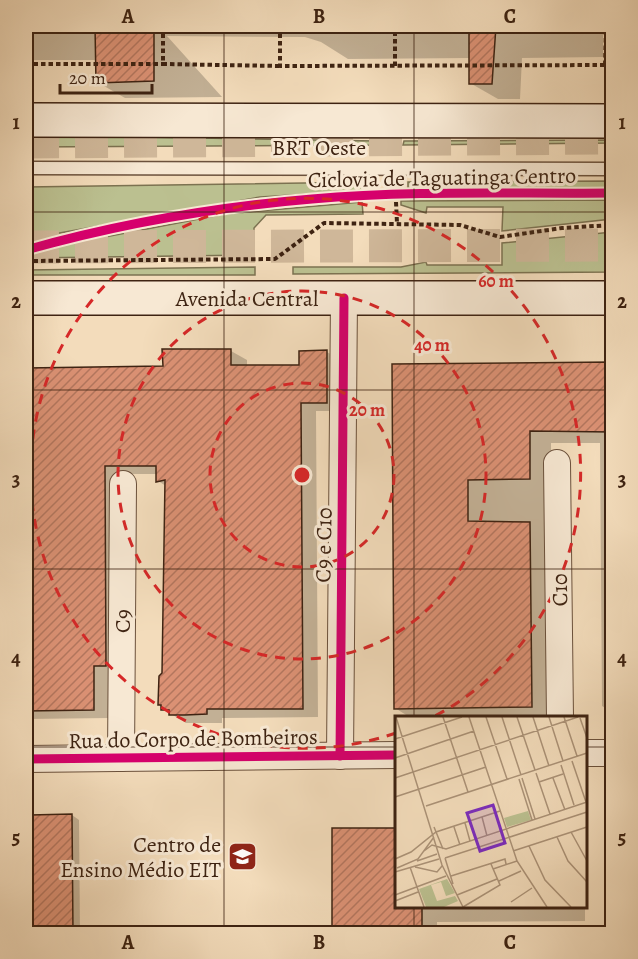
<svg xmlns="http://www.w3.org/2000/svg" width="638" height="959" font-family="Alegreya,serif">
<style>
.grass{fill:#bbc090;stroke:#7c7251;stroke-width:1.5}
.shadow{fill:#0003}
.building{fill:url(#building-hatch);stroke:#3e2312;stroke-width:1.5}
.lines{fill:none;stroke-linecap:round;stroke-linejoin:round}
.primary-tunnel{stroke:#cfb799;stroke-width:33;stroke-dasharray:33 16;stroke-linecap:butt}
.service-casing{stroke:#6b513c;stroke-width:15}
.minor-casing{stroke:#6b513c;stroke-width:28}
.secondary-casing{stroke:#3e2312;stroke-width:36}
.path{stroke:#3e2312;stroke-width:4;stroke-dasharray:4.5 3;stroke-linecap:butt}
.service{stroke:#f7e8d3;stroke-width:12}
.minor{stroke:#f7e8d3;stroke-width:26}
.secondary{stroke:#f7e8d3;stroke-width:33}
.cycleway-casing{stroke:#f7e8d3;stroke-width:13}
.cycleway{stroke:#d6006c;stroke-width:9}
.grid{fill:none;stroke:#3e2312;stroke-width:1.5;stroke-opacity:0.55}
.ring{fill:none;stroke:#d62828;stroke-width:3;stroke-dasharray:10 8}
.labels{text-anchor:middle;stroke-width:6;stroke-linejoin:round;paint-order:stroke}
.street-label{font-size:22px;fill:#3e2312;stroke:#f7e8d3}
.poi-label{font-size:22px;fill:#3e2312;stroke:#f7e8d3;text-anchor:end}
.inset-road{fill:none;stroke:#ab9277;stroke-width:1.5}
.view{fill:#7b2cbf;fill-opacity:0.15;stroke:#7b2cbf;stroke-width:3}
.inset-edge{fill:none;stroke:#3e2312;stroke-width:3}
.centre{fill:#d62828;stroke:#f7e8d3;stroke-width:3}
.ring-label{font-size:18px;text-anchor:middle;font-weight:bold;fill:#d62828;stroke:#f7e8d3;stroke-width:6;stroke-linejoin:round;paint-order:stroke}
.neatline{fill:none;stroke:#3e2312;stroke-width:2}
.grid-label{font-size:20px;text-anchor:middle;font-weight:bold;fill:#3e2312}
</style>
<defs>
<pattern id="building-hatch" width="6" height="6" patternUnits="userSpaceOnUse" patternTransform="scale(1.5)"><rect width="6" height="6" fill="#db9174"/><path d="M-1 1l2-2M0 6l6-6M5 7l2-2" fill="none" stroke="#b3765e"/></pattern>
</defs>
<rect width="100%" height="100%" fill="#f3dcbb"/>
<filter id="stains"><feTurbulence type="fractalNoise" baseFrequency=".00333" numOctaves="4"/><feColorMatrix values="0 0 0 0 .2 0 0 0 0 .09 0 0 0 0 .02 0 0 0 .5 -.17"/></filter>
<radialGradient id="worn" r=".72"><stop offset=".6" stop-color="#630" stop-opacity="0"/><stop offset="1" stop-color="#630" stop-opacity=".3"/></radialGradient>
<g class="grass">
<polygon points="26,135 376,141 376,145 26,147"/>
<polygon points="612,140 612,143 403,145 404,141"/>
<polygon points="612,181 612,188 408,189 408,182"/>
<polygon points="373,182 373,190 260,197 26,239 26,187"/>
<polygon points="612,200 612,219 502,231 503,207 427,207 426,213 401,205 401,201"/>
<polygon points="362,202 363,214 266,215 254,228 254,255 26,258 26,253 37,250 225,214"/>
<polygon points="612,232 612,272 293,274 293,267 401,267 426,262 427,265 502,265 502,243"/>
<polygon points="255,267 255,275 26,275 26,270"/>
</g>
<g class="shadow">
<polygon points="26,26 603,26 603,57 522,58 520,99 498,99 470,83 470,58 348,59 321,42 305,37 167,36 222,97 125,98 97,82 97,60 26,60"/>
<polygon points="231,351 247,360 247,366 301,366 327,352 342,361 342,411 316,411 318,717 222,718 222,723 186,723 163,709 160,704 163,674 166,486 158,481 158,474 120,474 110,718 26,719 26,368 164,367"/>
<polygon points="612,364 612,712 602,706 600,443 551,443 553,718 411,718 395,708 393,366"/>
<polygon points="72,815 79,820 80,934 32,934 32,817"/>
<polygon points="334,829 396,829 396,906 585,906 585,921 437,922 437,934 335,934"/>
</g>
<g class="building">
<polygon points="95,26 154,26 154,81 96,83"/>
<polygon points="469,26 496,26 492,84 469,84"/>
<polygon points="162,349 231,349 231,365 299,365 299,351 327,350 327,403 301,403 303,709 207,709 207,714 185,715 169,715 169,710 161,710 161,705 158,705 159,676 162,673 165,480 156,482 156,466 105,466 106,666 94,666 94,710 26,711 26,368 163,366"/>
<polygon points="612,362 612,432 530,431 530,479 468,480 468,521 530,522 532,707 394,709 392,364"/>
<polygon points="72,814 73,933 31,933 30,815"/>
<polygon points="332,828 396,828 396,906 422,906 422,933 332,933"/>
</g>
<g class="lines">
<g class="primary-tunnel">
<polyline points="26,142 612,138"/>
<polyline points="26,247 612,245"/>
</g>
<defs>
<polyline id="service" points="26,168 612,169"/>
<g id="minor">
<polyline points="557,463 560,718"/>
<polyline points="586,753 612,753"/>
<polyline points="340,756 344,298"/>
<polyline points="121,758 123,484"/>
<polyline points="26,759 396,755"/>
</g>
<g id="secondary">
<polyline points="26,120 612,121"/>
<polyline points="26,298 612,298"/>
</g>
</defs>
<use href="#service" class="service-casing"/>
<use href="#minor" class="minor-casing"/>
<use href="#secondary" class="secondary-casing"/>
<g class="path">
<polyline points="163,26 163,64 280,66"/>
<polyline points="280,26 280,66 612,65"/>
<polyline points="26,64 163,64"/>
<polyline points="605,65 606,26"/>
<polyline points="395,66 395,26"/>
<polyline points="396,202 397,223"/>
<polyline points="26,261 275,259 324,223 460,225 500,237 562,228 612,225"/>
</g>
<use href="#service" class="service"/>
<use href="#minor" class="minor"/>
<use href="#secondary" class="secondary"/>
<defs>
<g id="cycleway">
<path d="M26,250C118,224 216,207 312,199C412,190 513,194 612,193"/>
<polyline points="340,756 344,298"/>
<polyline points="26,759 396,755"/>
</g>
</defs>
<use href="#cycleway" class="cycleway-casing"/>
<use href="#cycleway" class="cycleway"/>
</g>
<path class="grid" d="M224,26V934M414,26V718M26,212H612M26,390H612M26,569H612M26,747H396M586,747H612M414,906V934"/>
<g class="ring">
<circle cx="302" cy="475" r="92"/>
<circle cx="302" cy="475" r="184"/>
<path d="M396 733A275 275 0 1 1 433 717"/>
</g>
<defs>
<symbol id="school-square" viewBox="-11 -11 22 22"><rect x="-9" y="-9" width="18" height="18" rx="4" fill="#8f2418" stroke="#f7e8d3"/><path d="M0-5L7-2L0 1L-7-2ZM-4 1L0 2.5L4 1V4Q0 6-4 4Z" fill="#fff"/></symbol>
</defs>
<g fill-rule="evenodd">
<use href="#school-square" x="226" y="840" width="33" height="33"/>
</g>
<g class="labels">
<g class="street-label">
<text x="319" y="155">BRT Oeste</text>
<text transform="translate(442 177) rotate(-1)" y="8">Ciclovia de Taguatinga Centro</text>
<text x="247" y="306">Avenida Central</text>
<text transform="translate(323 545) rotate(-89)" y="8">C9 e C10</text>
<text transform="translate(559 590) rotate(-91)" y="8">C10</text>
<text transform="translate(122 621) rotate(-90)" y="8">C9</text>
<text transform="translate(193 738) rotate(-1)" y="8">Rua do Corpo de Bombeiros</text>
</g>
<g class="poi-label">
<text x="221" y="852">Centro de<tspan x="221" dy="25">Ensino Médio EIT</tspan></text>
</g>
</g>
<g transform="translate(395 716)">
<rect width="192" height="192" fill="#f3dcbb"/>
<path d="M52,163L60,177L51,180L46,166L36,169L42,185L60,180L63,185L49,191H31L24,173Z" fill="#bbc090"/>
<path d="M133,95L136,104L112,111L109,102Z" fill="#bbc090"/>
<path class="inset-road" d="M1,1L47,149L68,191M48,1L73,76M74,1L122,145L152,191M91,1L112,63M107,1L126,59M122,1L140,54M138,1L154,50M154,1L168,45M169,1L182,40M185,2L192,22M0,23L67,1M0,42L79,15M177,45L191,86M166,49L179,89M141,57L155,98M0,62L183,1M127,62L140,103M158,62L170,94M124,63L137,104M144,66L168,58M0,81L91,51M31,90L192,37M87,101L92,120M70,107L75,125M39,111L48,133M59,111L65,129M176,116L192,145M162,121L173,145L192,166M134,130L150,164L176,191M29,135L37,129L51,133L192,86M118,135L192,111M50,142L192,96M50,142L58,168M0,143L16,136L41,116L105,95M22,145L42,138M15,151L29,191M20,151L42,156L47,150M2,152L23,143L39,121M98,153L122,145M0,156L44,143M56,160L110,143L111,148M104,165L126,155M0,179L51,160M62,179L102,163M0,185L23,176M116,186L137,172M68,191L105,169L96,148"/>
<path class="view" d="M98,89L110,127L85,135L72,97Z"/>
<rect width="192" height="192" class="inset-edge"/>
</g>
<circle cx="302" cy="475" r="9" class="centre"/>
<g class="ring-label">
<text x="496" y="287">60 m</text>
<text x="432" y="351">40 m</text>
<text x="367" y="416">20 m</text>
</g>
<rect width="638" height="959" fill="none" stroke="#f3dcbb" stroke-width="66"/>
<path d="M60 84v9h92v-9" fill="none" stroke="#3e2312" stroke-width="3"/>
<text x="69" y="84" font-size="18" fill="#3e2312" stroke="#f7e8d3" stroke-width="4.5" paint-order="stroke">20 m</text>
<rect x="33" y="33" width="572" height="893" class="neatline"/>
<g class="grid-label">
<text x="128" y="23">A</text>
<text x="319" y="23">B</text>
<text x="510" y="23">C</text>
<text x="16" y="129">1</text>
<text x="622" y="129">1</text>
<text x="16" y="308">2</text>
<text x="622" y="308">2</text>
<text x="16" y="486">3</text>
<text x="622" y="486">3</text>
<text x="16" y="665">4</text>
<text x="622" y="665">4</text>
<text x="16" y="844">5</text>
<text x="622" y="844">5</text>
<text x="128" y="949">A</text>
<text x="319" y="949">B</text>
<text x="510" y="949">C</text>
</g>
<rect width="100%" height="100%" filter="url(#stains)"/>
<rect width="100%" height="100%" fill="url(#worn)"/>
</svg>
